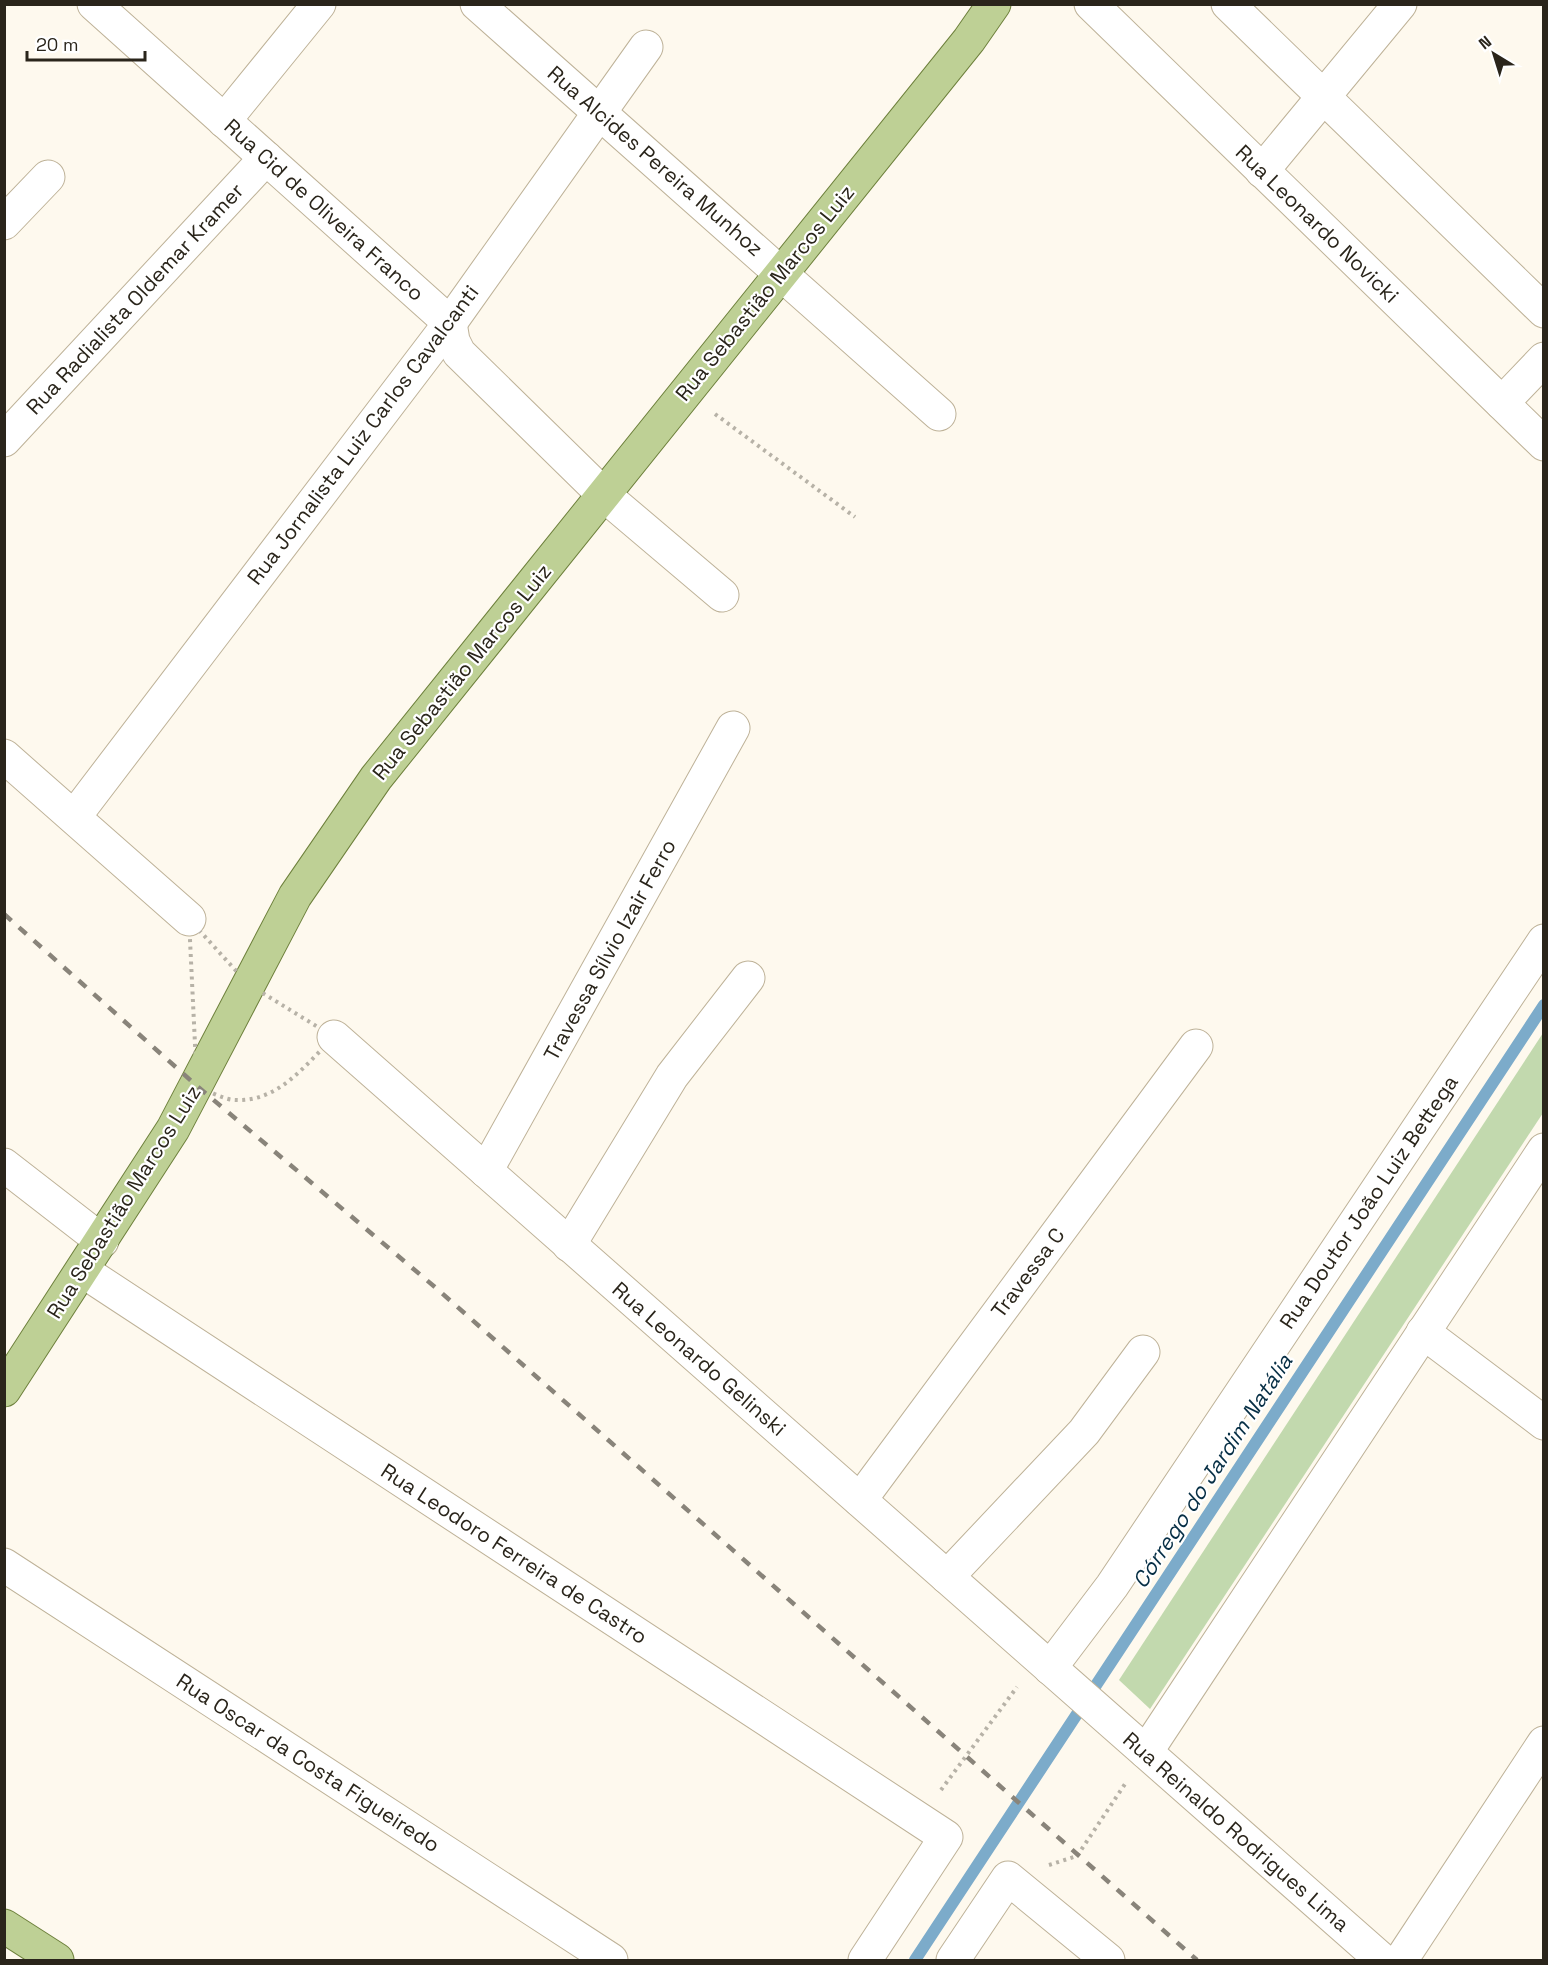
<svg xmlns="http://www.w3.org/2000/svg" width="1548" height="1965" font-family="'Space Grotesk',sans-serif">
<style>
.green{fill:#c2d9ae}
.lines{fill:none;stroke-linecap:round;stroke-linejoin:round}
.stream{stroke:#7cabca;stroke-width:12}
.minor-casing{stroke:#beb298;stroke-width:35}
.major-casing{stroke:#6e803c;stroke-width:35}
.path{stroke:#b7b2a7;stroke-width:4;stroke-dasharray:3 4.5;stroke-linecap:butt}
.minor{stroke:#fff;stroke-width:33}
.major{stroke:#bed095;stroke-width:33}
.rail{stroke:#89847a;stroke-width:4.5;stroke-dasharray:10 10;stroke-linecap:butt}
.labels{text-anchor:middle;stroke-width:4.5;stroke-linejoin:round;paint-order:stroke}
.street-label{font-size:21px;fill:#2a251b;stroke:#fff}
.water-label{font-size:22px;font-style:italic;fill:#072f45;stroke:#fff}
</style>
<rect width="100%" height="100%" fill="#fef9ee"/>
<polygon class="green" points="1543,1033 1543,1113 1150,1709 1119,1680"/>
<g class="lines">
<polyline class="stream" points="915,1960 1544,1005"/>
<defs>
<g id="minor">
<polyline points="94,4 450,323 453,341 459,353 604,495 722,595"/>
<polyline points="477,4 939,414"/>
<polyline points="1091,4 1544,444"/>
<polyline points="1228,4 1544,311"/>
<polyline points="224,121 319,4"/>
<polyline points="1262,171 1400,4"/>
<polyline points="4,223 48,177"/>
<polyline points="1502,403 1544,359"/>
<polyline points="4,440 266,158"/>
<polyline points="4,756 189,919"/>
<polyline points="74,817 450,323 646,47"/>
<polyline points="334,1037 1382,1960"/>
<polyline points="4,1165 102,1241"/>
<polyline points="486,1171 733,728"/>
<polyline points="569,1245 672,1076 748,978"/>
<polyline points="83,1271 946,1837 865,1960"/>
<polyline points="1423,1332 1544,1423"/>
<polyline points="860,1500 1196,1046"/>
<polyline points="4,1565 611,1960"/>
<polyline points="947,1577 1084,1432 1143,1352"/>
<polyline points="1050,1668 1112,1586 1544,941"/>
<polyline points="1146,1752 1544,1150"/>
<polyline points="953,1960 1008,1878 1108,1960"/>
<polyline points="1401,1960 1544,1743"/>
</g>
<g id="major">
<polyline points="4,1390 173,1129 295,896 376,778 969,40 994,4"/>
<polyline points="4,1926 57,1960"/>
</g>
</defs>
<use href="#minor" class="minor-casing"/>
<use href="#major" class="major-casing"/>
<g class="path">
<polyline points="715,414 855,517"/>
<path d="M189,919L248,984L334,1037C306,1064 279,1102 236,1100C224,1100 209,1091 197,1086Z"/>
<polyline points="941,1790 1017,1687"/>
<polyline points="1049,1865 1077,1856 1125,1784"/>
</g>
<use href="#minor" class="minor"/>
<use href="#major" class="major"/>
<polyline class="rail" points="4,914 197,1086 436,1288 1197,1960"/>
</g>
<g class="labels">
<g class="street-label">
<text transform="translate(655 161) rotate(41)" y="7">Rua Alcides Pereira Munhoz</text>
<text transform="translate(324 210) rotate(42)" y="7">Rua Cid de Oliveira Franco</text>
<text transform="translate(1317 224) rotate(44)" y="7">Rua Leonardo Novicki</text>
<text transform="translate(765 293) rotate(-51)" y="7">Rua Sebastião Marcos Luiz</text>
<text transform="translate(135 299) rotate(-47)" y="7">Rua Radialista Oldemar Kramer</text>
<text transform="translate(363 435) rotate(-53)" y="7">Rua Jornalista Luiz Carlos Cavalcanti</text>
<text transform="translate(462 672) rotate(-51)" y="7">Rua Sebastião Marcos Luiz</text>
<text transform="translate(610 950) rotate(-61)" y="7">Travessa Sílvio Izair Ferro</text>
<text transform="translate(124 1202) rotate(-58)" y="7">Rua Sebastião Marcos Luiz</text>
<text transform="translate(1369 1202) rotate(-56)" y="7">Rua Doutor João Luiz Bettega</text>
<text transform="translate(1028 1273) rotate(-53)" y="7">Travessa C</text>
<text transform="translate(699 1359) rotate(41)" y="7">Rua Leonardo Gelinski</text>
<text transform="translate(514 1554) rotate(33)" y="7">Rua Leodoro Ferreira de Castro</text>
<text transform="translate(308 1763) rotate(33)" y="7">Rua Oscar da Costa Figueiredo</text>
<text transform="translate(1236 1832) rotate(41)" y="7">Rua Reinaldo Rodrigues Lima</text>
</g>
<g class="water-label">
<text transform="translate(1212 1471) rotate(-57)" y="8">Córrego do Jardim Natália</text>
</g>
</g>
<rect width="1548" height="1965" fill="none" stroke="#2a251b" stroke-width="12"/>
<g transform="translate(1494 54) rotate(322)" stroke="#ffffff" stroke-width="4.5" paint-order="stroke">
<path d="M0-4.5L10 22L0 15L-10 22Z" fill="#2a251b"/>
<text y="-9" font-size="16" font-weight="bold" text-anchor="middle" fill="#2a251b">N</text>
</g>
<path d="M27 51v9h118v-9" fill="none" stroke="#2a251b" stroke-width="3"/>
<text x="36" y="51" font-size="18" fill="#2a251b" stroke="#ffffff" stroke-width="4.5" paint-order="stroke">20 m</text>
</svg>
